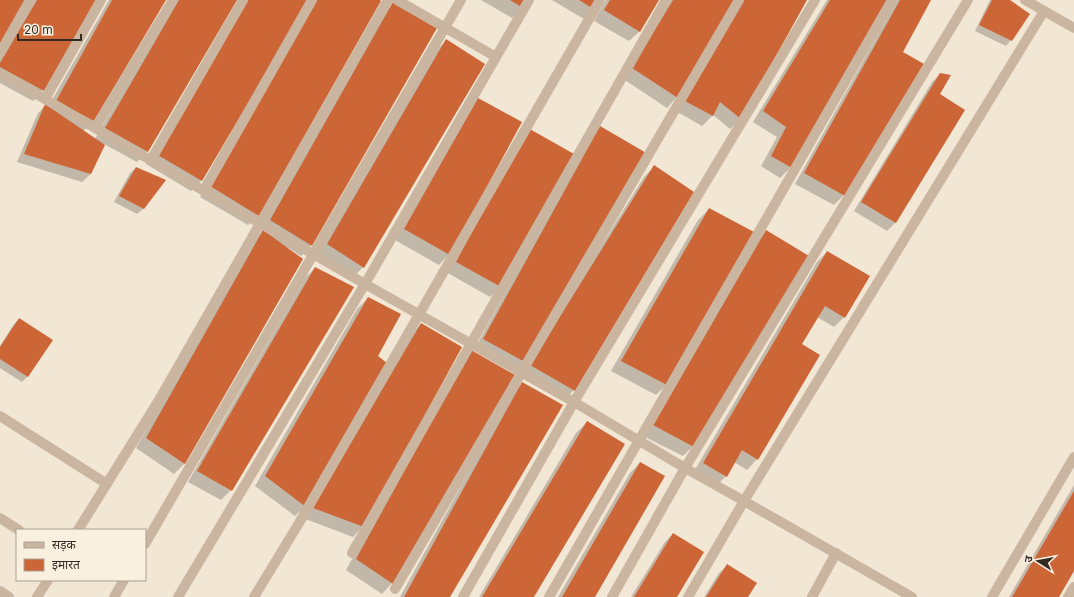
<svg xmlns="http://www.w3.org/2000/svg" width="1074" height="597" font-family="Inter,'Noto Sans Devanagari',sans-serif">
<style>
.shadow{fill:#0003}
.building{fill:#cd6637}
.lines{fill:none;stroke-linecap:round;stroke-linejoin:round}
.street{stroke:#cab6a0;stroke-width:10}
</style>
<rect width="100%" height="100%" fill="#f2e6d4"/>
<g class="shadow">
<polygon points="33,0 95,0 43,90 33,101 0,83 0,57"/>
<polygon points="109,0 165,0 93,121 83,131 95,139 176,0 236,0 147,151 137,162 104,144 91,174 82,182 17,162 38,113 46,105 48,107"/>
<polygon points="245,0 308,0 201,181 191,191 146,164"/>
<polygon points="313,0 378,0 258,215 248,225 200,197"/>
<polygon points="481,0 527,0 523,7 512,18"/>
<polygon points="552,0 599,0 584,19"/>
<polygon points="606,0 658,0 640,31 629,41 594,21"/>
<polygon points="669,0 733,0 677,97 667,108 622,78"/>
<polygon points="805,0 741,119 730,129 713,115 702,126 674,110"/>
<polygon points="827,0 886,0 791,167 780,178 761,166 777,137 753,122"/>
<polygon points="897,0 930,0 902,52 844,195 834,205 795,184"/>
<polygon points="990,0 1008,0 1011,40 1006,46 975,31"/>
<polygon points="393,4 311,245 301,256 287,247 286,248 185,463 174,474 136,448 252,242 262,232 261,231 383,14"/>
<polygon points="447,40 363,267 353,278 317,255 436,50"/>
<polygon points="940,74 938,95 963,110 895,223 887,231 854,211 932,82"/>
<polygon points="478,99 449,254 439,265 395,240 468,110"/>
<polygon points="600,127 525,361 514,371 474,350 590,138"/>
<polygon points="518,140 501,286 490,297 446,272"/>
<polygon points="655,166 574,390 564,400 520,376 644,177"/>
<polygon points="136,168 164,180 143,209 137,214 114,202 130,173"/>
<polygon points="709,209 666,385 656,395 611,371 698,220"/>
<polygon points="766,232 693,446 683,456 643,436 756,242"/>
<polygon points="827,252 844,317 834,327 817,317 801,345 757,459 747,470 734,462 726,476 715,487 693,473 817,262"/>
<polygon points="315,268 231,490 221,500 188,482 305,278"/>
<polygon points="368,298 305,506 295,516 255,486 357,309"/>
<polygon points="20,319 52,340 27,377 22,382 0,368 0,346 14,324"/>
<polygon points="421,324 363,526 353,537 303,518 411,335"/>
<polygon points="461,361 392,583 382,594 346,570"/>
<polygon points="523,383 449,597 400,597 512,394"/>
<polygon points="587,422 533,597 479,597 576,433"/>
<polygon points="640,463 594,597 558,597 630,473"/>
<polygon points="1074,485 1074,569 1058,597 1009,597"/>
<polygon points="673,534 675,597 631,597 665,542"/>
<polygon points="728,565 747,597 704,597 719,573"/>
</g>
<g class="building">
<polygon points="0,0 25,0 0,45"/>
<polygon points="37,0 96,0 44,91 0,67 0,63"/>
<polygon points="112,0 166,0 94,121 56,101"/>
<polygon points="179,0 237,0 148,152 105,128"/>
<polygon points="248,0 309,0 202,181 156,154"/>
<polygon points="317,0 380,0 381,1 259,216 210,186"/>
<polygon points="510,0 528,0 523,8"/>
<polygon points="579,0 600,0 595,10"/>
<polygon points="610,0 659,0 640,32 604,10"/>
<polygon points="673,0 734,0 678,98 632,68"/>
<polygon points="742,0 807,0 741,119 720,102 713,116 683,100"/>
<polygon points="830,0 887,0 792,168 771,156 786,127 763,111"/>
<polygon points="900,0 931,0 903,52 924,64 845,196 804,173"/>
<polygon points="992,0 1010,0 1030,14 1012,41 979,25"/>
<polygon points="393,2 437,28 312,246 270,220"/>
<polygon points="446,39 485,64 364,268 327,244"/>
<polygon points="940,73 951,75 940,94 965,110 896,223 861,202"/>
<polygon points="478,98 522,122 450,255 404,229"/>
<polygon points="45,104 105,145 91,174 24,154"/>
<polygon points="600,126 648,154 525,362 483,339"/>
<polygon points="528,128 574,154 501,287 456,262"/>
<polygon points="654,165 694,192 575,391 530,365"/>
<polygon points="136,167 166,180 144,209 119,196"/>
<polygon points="709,208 754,232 667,385 621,361"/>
<polygon points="263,230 303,259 185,464 146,438"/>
<polygon points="766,230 809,256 694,447 653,425"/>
<polygon points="827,251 870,276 845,318 825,306 802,344 820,355 758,460 742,450 727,477 703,463"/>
<polygon points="315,267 354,287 232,491 197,471"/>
<polygon points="368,297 401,314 378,356 387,363 306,507 265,476"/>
<polygon points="19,318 53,340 28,377 0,359 0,347"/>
<polygon points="421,323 462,347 364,527 313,508"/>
<polygon points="471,350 515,375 393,584 356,559"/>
<polygon points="522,382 563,405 450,597 404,597"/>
<polygon points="587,421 625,444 534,597 482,597"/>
<polygon points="640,462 665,476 595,597 562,597"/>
<polygon points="1074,491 1074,571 1059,597 1012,597"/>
<polygon points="673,533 704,552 677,597 634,597"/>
<polygon points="727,564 757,583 748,597 706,597"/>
</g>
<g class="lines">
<g class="street">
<polyline points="397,0 496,57"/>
<polyline points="1025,0 1074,28"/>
<polyline points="0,53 30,0"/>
<polyline points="0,73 365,284 574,402 685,468 744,501 912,597"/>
<polyline points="45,99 101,0"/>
<polyline points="95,128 173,0"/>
<polyline points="151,160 243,0"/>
<polyline points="204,190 312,0"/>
<polyline points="0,416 107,484"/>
<polyline points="0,518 19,530"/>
<polyline points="78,530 159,400 388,0"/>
<polyline points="145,544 461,0"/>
<polyline points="352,553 666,0"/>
<polyline points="395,589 739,0"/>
<polyline points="0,591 9,597"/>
<polyline points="37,597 48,580"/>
<polyline points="114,597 124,580"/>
<polyline points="178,597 365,284 529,0"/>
<polyline points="254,597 299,523 600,0"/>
<polyline points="463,597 574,402 815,0"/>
<polyline points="549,597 892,0"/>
<polyline points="612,597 685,468 968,0"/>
<polyline points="688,597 744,501 1044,11"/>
<polyline points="812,597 836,553"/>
<polyline points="992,597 1074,457"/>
<polyline points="1068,597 1074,587"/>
</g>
</g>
<rect x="16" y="529" width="130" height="52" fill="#faf0e0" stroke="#aaa195"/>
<rect x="24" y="542" width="20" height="6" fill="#cab6a0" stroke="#aaa195"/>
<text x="52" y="549" font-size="12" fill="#332a24">सड़क</text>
<rect x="24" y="559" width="20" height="12" fill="#cd6637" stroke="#aaa195"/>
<text x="52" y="569" font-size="12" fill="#332a24">इमारत</text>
<g transform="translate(1038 561) rotate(281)" stroke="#faf0e0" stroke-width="3" paint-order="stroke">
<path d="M0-3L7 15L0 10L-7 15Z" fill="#332a24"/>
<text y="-6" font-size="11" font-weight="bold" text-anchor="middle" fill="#332a24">उ</text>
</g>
<path d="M18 34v6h63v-6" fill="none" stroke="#332a24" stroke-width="2"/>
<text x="24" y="34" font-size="12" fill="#332a24" stroke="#faf0e0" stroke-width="3" paint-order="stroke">20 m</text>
</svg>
